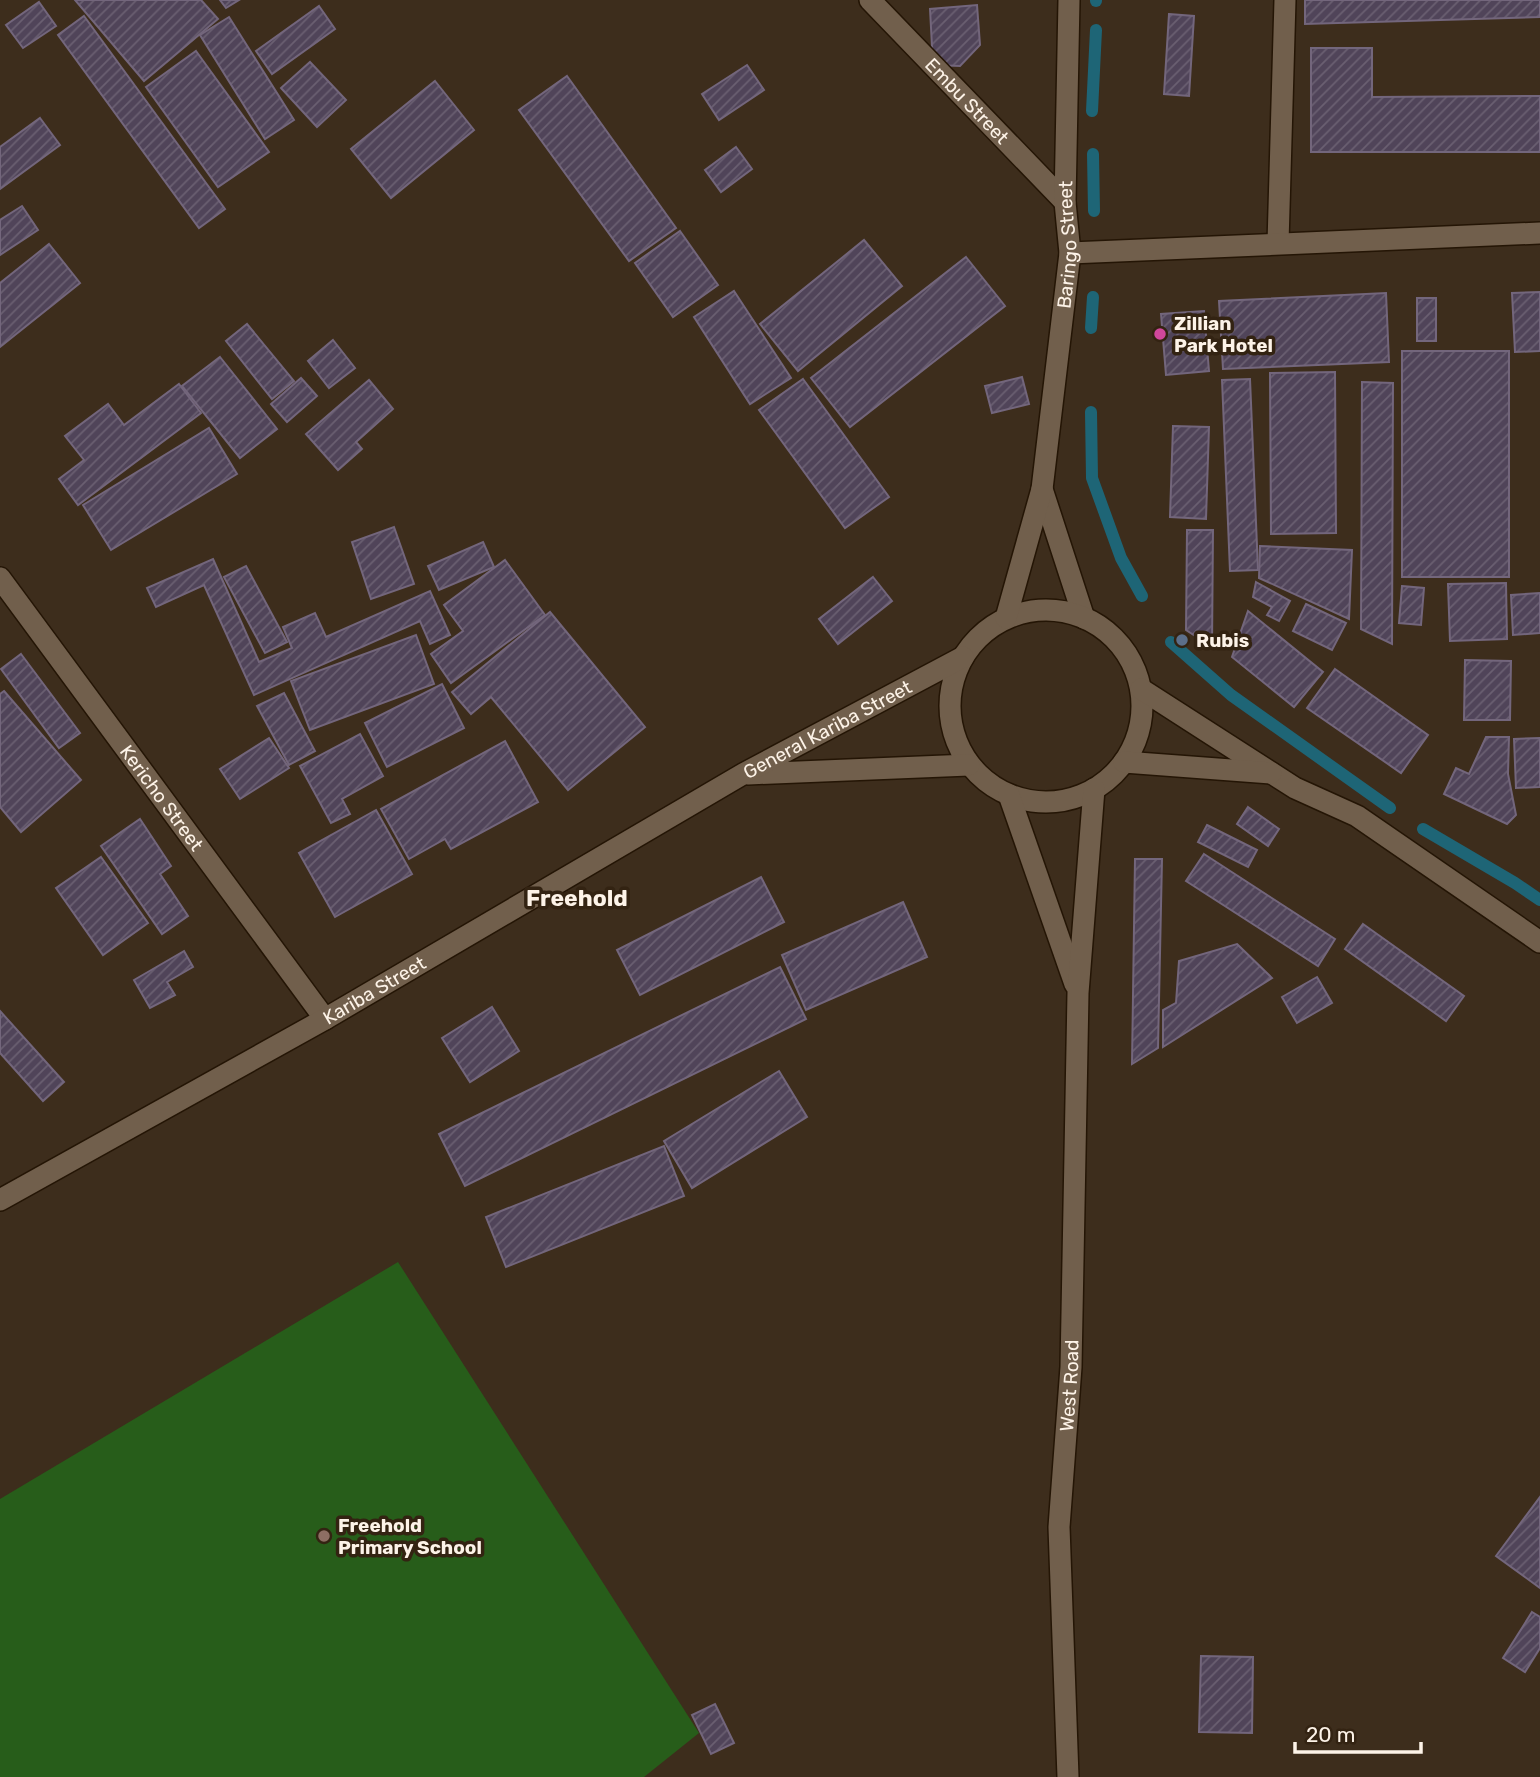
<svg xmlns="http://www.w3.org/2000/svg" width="1540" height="1777" font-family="Rubik,sans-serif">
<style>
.green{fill:#275d1a}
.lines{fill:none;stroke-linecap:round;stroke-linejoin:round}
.stream{stroke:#1e6576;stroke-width:12}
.building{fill:url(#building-hatch);stroke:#73667c;stroke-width:2}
.minor-casing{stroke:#241505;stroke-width:24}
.minor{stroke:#715f4c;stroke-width:21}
.hotel-dot{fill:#d1479c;stroke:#332312;stroke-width:2.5}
.service-dot{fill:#5c6f8a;stroke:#332312;stroke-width:2.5}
.education-dot{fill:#8d6e63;stroke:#332312;stroke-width:2.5}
.labels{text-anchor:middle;stroke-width:7;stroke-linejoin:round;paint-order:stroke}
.street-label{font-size:19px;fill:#fdf3e8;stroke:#332312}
.poi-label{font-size:19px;font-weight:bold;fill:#fdf3e8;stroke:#332312;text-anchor:start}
.quarter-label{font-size:23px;font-weight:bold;fill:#fdf3e8;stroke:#332312}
</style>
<defs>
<pattern id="building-hatch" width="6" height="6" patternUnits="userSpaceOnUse" patternTransform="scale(1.75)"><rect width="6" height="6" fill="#504459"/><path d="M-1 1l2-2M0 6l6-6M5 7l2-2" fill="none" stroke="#6a5f71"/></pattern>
</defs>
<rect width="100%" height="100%" fill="#3d2d1c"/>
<polygon class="green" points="398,1262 699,1733 644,1777 0,1777 0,1499"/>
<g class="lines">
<g class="stream">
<polyline points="1096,1 1096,0"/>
<polyline points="1092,111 1096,30"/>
<polyline points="1093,154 1094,211"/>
<polyline points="1091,328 1093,297"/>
<polyline points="1091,412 1092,478 1121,558 1142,596"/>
<polyline points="1171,642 1231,695 1390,808"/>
<polyline points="1423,829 1515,883 1540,900"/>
</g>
</g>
<g class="building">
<polygon points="75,0 201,0 218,19 144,81"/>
<polygon points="220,0 239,0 226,8"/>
<polygon points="1305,0 1540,0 1540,17 1305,24"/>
<polygon points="39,2 56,26 23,48 6,25"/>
<polygon points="977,5 980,45 960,66 933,65 930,9"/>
<polygon points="319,6 335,29 272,74 256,51"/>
<polygon points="1169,14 1194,16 1189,96 1164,94"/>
<polygon points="84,16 225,209 199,228 58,35"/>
<polygon points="229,17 294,120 265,139 200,35"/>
<polygon points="1311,48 1372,48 1372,97 1540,96 1540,152 1311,152"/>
<polygon points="196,51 269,152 218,187 146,87"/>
<polygon points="310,62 346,100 317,127 281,88"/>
<polygon points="747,65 764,90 719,120 702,94"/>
<polygon points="567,76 676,228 629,261 519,110"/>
<polygon points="435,81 474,130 391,198 351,149"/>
<polygon points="40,118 60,145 0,189 0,147"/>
<polygon points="736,147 752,169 721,192 705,170"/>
<polygon points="22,206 38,230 0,255 0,220"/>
<polygon points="680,231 718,285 673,317 635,263"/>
<polygon points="864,240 902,286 798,371 760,324"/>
<polygon points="49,244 80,283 0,347 0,283"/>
<polygon points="966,257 1005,306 850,427 811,378"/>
<polygon points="734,291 791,378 750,404 694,317"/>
<polygon points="1540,292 1540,351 1515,352 1512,293"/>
<polygon points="1386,293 1389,362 1223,369 1219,301"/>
<rect x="1417" y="298" width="19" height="43"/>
<polygon points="1204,311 1209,371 1166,375 1161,314"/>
<polygon points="247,324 294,381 272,399 226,341"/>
<polygon points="333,340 355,368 329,388 308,361"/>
<rect x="1402" y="351" width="107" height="226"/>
<polygon points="220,357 277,429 240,458 182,386"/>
<polygon points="1335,372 1336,533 1271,534 1270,373"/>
<polygon points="1022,377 1029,404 992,413 985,386"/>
<polygon points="301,378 317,396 287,422 271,404"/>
<polygon points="803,379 889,497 845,528 759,410"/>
<polygon points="1250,379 1258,570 1230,571 1222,380"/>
<polygon points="369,380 393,409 356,442 362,449 338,470 306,434"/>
<polygon points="1362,382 1393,383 1392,644 1361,629"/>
<polygon points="179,384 201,413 78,505 59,479 84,460 65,436 108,404 124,425"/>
<polygon points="1173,426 1209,427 1206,519 1170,517"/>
<polygon points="209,428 237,474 111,550 83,505"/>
<polygon points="394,527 414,584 371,599 352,542"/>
<polygon points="1187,530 1213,530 1212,647 1186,630"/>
<polygon points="483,542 494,567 439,590 428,566"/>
<polygon points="1260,546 1352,550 1349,619 1259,578"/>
<polygon points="213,559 259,662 292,648 283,627 315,613 326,637 430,591 450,635 430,644 420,621 254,695 204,585 156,607 147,588"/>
<polygon points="505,560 545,615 451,683 431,654 463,631 444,605"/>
<polygon points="246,566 287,642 265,653 224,577"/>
<polygon points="873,577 892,601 838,644 819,619"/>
<polygon points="1256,582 1290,601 1279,621 1267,615 1272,607 1253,597"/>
<polygon points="1506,583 1507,639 1450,641 1448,584"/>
<polygon points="1402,586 1424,588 1421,625 1399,623"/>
<polygon points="1540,593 1540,633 1513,635 1511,595"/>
<polygon points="1306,604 1346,623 1332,650 1293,631"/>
<polygon points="1248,611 1323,672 1294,707 1232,657"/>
<polygon points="550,612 645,727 568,790 491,697 471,714 452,692"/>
<polygon points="416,635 434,684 310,730 291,681"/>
<polygon points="21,654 80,733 59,748 1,669"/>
<polygon points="1465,660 1511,661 1510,720 1464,720"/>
<polygon points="1335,669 1428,735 1401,773 1307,708"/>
<polygon points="442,684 464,728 387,767 365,723"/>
<polygon points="4,691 81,780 21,832 0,807 0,694"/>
<polygon points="284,693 315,751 289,765 257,706"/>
<polygon points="360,734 383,776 342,799 350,814 331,823 300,766"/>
<polygon points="1486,737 1509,737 1508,774 1516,815 1507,824 1444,794 1456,768 1469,774"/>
<polygon points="269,738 289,768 240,799 220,769"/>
<polygon points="1540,738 1540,787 1516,788 1514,739"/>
<polygon points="505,741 538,802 451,849 445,839 409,859 381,809"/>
<polygon points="1248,807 1279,829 1268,846 1237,824"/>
<polygon points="376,810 412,874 335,917 299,853"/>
<polygon points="140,819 171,866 160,874 188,916 162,934 101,846"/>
<polygon points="1207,825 1257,850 1248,867 1198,842"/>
<polygon points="1204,854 1335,939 1318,966 1186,881"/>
<polygon points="101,857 148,923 103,955 56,888"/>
<polygon points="1135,859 1162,859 1158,1048 1132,1064"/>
<polygon points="761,877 784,922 640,995 617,950"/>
<polygon points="903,902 927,957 806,1010 782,955"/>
<polygon points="1363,924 1464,996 1446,1021 1345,949"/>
<polygon points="1237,944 1272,978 1163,1047 1163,1010 1176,1003 1179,961"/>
<polygon points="184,951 193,967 167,982 175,995 150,1008 134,980"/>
<polygon points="780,967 806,1019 465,1186 439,1134"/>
<polygon points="1317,977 1332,1003 1297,1023 1282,997"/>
<polygon points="492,1007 519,1051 470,1082 442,1038"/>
<polygon points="0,1011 64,1082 43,1101 0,1053"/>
<polygon points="779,1071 807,1117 692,1188 664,1141"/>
<polygon points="664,1146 684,1196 506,1267 486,1217"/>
<polygon points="1540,1497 1540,1588 1496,1556"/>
<polygon points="1532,1612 1540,1617 1540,1648 1525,1672 1503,1658"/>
<polygon points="1201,1656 1253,1657 1252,1733 1199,1732"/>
<polygon points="715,1704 734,1743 711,1754 692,1715"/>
</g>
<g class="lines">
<defs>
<g id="minor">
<path id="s1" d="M870,0L1065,202"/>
<polyline points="1278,243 1285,0"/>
<polyline points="1070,253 1540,233"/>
<polyline points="1042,489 1084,618"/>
<path id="s2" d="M0,578L325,1019"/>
<circle cx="1046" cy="706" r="96"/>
<path id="s3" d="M1006,618L1042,489L1070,253L1065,202L1069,0"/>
<polyline points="1141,689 1295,788 1357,816 1540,942"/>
<polyline points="1124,762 1271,773"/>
<polyline points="748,774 969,765"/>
<polyline points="1009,795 1075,984"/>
<path id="s4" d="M0,1200L325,1019L743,774L963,657"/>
<path id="s5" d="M1068,1777L1059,1527L1071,1367L1078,993L1094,789"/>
</g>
</defs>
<use href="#minor" class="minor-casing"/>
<use href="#minor" class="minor"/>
</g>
<circle class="hotel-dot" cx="1160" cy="334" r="7"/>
<circle class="service-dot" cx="1182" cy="640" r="7"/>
<circle class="education-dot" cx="324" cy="1536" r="7"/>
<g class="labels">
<g class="street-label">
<text dy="7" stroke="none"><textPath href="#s1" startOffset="140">Embu Street</textPath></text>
<text dy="7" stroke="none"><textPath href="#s3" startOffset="380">Baringo Street</textPath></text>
<text dy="7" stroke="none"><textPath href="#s4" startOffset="952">General Kariba Street</textPath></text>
<text dy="7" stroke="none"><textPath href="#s2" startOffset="273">Kericho Street</textPath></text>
<text dy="7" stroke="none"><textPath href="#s4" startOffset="429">Kariba Street</textPath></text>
<text dy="7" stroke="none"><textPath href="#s5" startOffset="392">West Road</textPath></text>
</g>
<g class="poi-label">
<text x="1174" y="330">Zillian<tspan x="1174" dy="22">Park Hotel</tspan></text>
<text x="1196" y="647">Rubis</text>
<text x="338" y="1532">Freehold<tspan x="338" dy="22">Primary School</tspan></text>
</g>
<g class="quarter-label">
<text x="577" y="906">Freehold</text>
</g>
</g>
<path d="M1295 1742v10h126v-10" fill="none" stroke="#fdf3e8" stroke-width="3.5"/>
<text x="1306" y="1742" font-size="21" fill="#fdf3e8" stroke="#332312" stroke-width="5" paint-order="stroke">20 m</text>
</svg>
